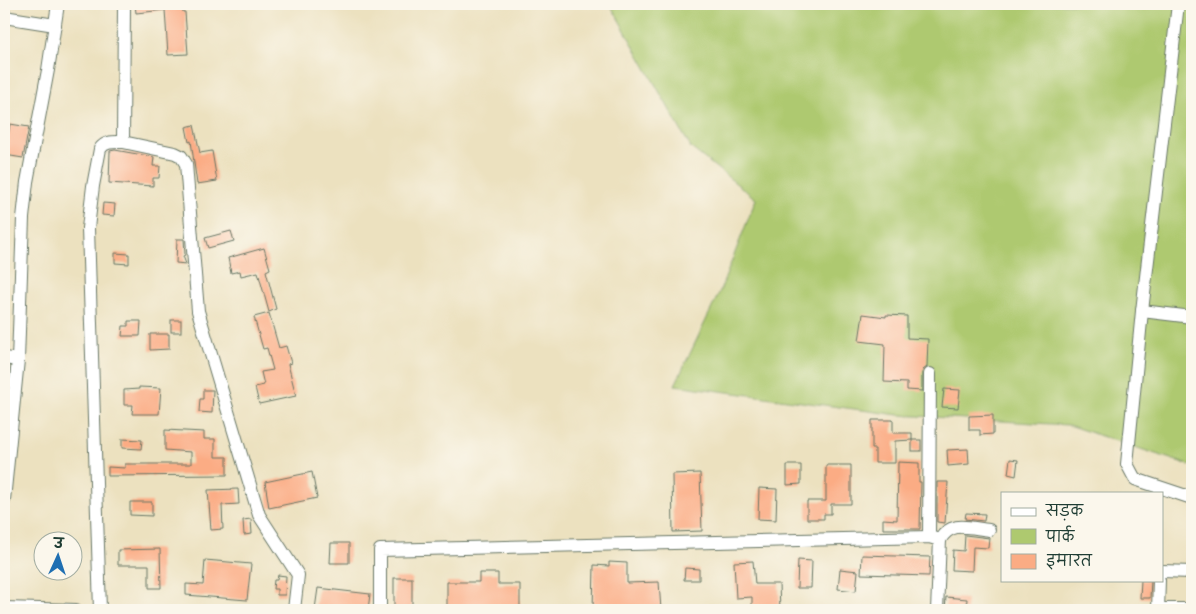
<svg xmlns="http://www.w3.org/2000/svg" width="1196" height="614" font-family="'Architects Daughter','Playpen Sans Deva',sans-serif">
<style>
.green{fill:#aec96f;stroke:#668352}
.building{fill:#fbac84}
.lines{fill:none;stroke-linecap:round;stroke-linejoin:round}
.minor-casing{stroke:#677665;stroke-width:14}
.minor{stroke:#fff;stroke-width:12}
</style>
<rect width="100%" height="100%" fill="#fbf7ec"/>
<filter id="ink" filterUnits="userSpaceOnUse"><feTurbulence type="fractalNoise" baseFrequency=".02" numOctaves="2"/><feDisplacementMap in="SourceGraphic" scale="10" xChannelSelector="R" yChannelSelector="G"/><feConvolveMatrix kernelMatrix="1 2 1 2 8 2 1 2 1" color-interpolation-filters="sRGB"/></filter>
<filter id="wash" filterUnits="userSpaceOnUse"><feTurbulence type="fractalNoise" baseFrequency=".0096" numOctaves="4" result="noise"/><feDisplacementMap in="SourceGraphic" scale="20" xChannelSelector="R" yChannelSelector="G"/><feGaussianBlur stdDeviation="1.12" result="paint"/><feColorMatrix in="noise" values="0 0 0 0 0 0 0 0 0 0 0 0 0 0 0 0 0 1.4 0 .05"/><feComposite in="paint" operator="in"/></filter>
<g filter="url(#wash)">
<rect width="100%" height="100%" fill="#ece1bf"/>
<polygon class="green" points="610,4 1192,4 1192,466 1068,425 899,415 675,385 720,291 756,199 691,148"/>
<g id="blocks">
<g class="building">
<polygon points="135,4 182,4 183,12 185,12 188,54 168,55 165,10 136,13"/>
<polygon points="10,124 29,127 23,158 5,155"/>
<polygon points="194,125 200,153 212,151 217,181 197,184 191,141 189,142 186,127"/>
<polygon points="115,150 154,157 153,166 160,166 159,178 153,178 153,186 109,183 110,151"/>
<polygon points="103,203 115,204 114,216 102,215"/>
<polygon points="231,231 234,241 208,248 205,238"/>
<polygon points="177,239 184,239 185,255 183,256 186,264 176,263"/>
<polygon points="264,248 270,269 266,271 276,309 269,312 258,272 241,276 240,271 231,273 228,258"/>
<polygon points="115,253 129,254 129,264 115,263"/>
<polygon points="269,313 279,348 286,346 291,363 288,364 296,396 259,404 255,387 264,385 261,372 273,370 267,348 263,349 254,317"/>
<polygon points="863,314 886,317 886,315 907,316 907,338 928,339 927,367 923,370 922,373 922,391 907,390 907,383 884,382 885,344 859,341"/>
<rect x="171" y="320" width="10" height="12"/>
<polygon points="128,321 141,321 140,336 122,336 123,326 128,326"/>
<polygon points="150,334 169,334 169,349 150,350"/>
<polygon points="139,387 161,388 159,414 132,414 133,405 124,405 124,390 139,389"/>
<polygon points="944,389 960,390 958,408 942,407"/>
<polygon points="203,390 213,390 212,413 199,412 200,399 203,399"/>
<polygon points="993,415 993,434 980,435 980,430 969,430 969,416"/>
<polygon points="872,420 893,420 893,433 912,433 912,440 895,441 895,463 875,463 875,449 872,449"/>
<polygon points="165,430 204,432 204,439 215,439 215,457 227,457 227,475 108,476 108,467 125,468 125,464 191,464 191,452 165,450"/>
<polygon points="122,439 142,440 141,449 122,448"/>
<rect x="912" y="440" width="9" height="11"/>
<polygon points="968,449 969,464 948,466 947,450"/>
<polygon points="1010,459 1018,460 1016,476 1008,474"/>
<polygon points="898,462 919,463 919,482 921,482 920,529 883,529 883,519 897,520"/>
<polygon points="787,465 801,465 801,484 787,485"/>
<polygon points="826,465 851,465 851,504 831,504 831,514 824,514 824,519 807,519 807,501 826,501"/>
<polygon points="312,472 317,498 269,508 265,482"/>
<polygon points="700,473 702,531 673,532 672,474"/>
<polygon points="937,482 948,482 945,523 937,522"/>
<polygon points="759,488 777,489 776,520 758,519"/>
<polygon points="238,489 239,504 222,505 223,529 211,530 208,490"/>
<polygon points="130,502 152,502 152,516 130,515"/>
<polygon points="966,513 985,514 984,521 965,519"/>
<polygon points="251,519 252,534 244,535 243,520"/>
<polygon points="965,535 989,538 988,548 973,547 972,571 952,570 953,550 964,551"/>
<polygon points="331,543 349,543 349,563 330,563"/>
<polygon points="160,549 161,588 149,588 149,565 118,565 118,550"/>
<polygon points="862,555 930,557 929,576 861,574"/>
<polygon points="205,560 251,564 247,600 186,595 186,584 203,585"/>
<polygon points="798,560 812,561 811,588 797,588"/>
<polygon points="753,561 755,584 779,584 780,610 752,610 752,597 736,598 734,562"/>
<polygon points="609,562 627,563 627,583 659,582 661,610 593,610 594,565 609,566"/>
<polygon points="685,568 699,569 699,580 684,580"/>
<polygon points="840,569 858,571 856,591 838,589"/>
<polygon points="479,573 498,573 498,584 520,584 520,610 447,610 447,582 479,582"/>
<polygon points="278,575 286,576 285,595 277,595 277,589 273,589 274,580 277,580"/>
<rect x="394" y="578" width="18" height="32"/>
<polygon points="1141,580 1151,580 1150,598 1140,598"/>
<polygon points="318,588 370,594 368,610 315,609"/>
<polygon points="946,597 967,599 966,610 945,610"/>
</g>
</g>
</g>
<g filter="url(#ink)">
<use href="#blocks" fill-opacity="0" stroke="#677665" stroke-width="1"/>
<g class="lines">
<defs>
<g id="minor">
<polyline points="124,4 123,142 175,153 181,156 186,164 198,311 259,515 298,575 294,610"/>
<polyline points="1178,4 1142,311 1127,464 1135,479 1192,498"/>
<polyline points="4,17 55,25"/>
<polyline points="1142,311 1192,317"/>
<polyline points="4,358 18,360"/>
<polyline points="4,500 18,360 23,218 27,182 48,70 58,4"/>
<polyline points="929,537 930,374"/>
<path d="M940,540C951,520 969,528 989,530"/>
<polyline points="1162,571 1192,572"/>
<polyline points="4,608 76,610"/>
<polyline points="1158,609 1192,609"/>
<path d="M100,610L88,228L93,186L100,149C105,141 114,142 123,142"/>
<polyline points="380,610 380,550 929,537 940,540 937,610"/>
<polyline points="1158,610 1159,580"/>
</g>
</defs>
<use href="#minor" class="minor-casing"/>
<use href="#minor" class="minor"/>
</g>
</g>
<rect width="1196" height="614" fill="none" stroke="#fbf7ec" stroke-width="20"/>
<rect x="1001" y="492" width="162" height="90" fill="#fbf7ec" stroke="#a3ada2"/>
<rect x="1011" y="508" width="25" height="8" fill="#ffffff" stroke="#a3ada2"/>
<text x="1046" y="516" font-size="15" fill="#1f3d34">सड़क</text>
<rect x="1011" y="529" width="25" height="15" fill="#aec96f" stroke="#a3ada2"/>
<text x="1046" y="542" font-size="15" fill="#1f3d34">पार्क</text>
<rect x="1011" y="554" width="25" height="15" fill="#fbac84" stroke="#a3ada2"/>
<text x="1046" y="566" font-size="15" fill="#1f3d34">इमारत</text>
<g transform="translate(58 556) rotate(3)"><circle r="24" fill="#fbf7ec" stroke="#a3ada2"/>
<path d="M0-4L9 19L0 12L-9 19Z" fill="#1f6fb2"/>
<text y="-8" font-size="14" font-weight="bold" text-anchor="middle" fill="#1f3d34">उ</text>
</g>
</svg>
